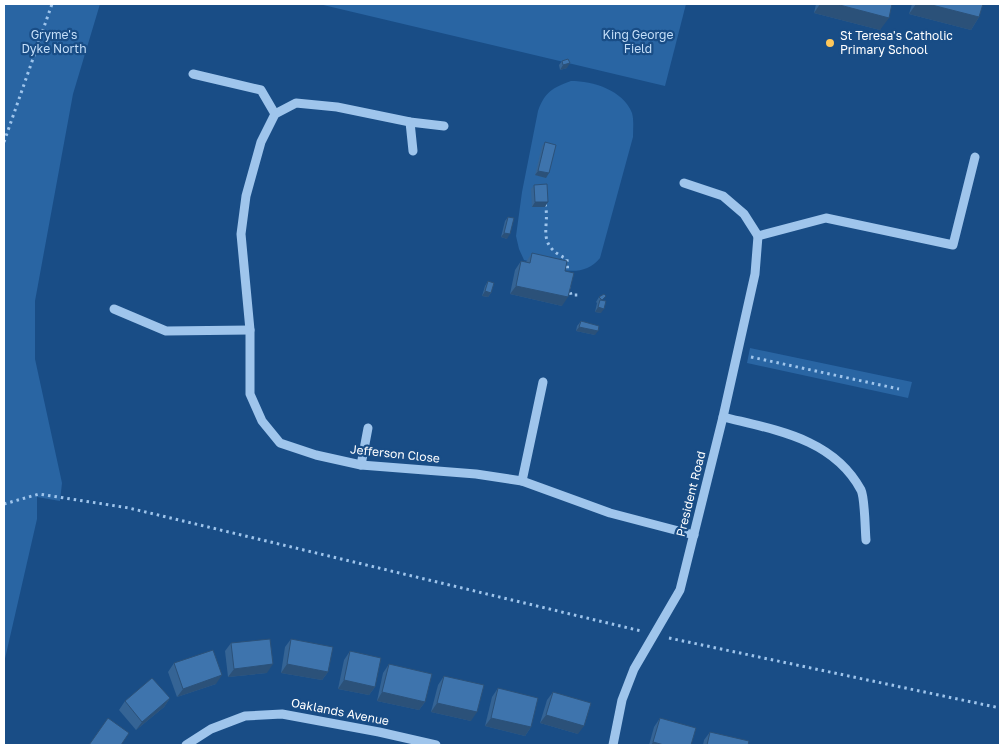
<svg xmlns="http://www.w3.org/2000/svg" width="1004" height="749" font-family="'Golos Text',sans-serif">
<style>
.green{fill:#2965a3}
.lines{fill:none;stroke-linecap:round;stroke-linejoin:round}
.path{stroke:#9fc5ec;stroke-width:3;stroke-dasharray:2.5 4;stroke-linecap:butt}
.minor{stroke:#9fc5ec;stroke-width:9}
.wall{fill:#356495}
.shaded-wall{fill:#2b5179}
.building{fill:#3e74ad;stroke:#2b5179}
.poi-dot{fill:#ffc85b;stroke:#194d86;stroke-width:2}
.labels{text-anchor:middle;stroke-width:4.5;stroke-linejoin:round;paint-order:stroke}
.park-label{font-size:12px;fill:#c5dff9;stroke:#194d86}
.poi-label{font-size:12px;fill:#fff;stroke:#194d86;text-anchor:start}
.street-label{font-size:12px;fill:#fff;stroke:#194d86}
</style>
<rect width="100%" height="100%" fill="#194d86"/>
<g class="green">
<polygon points="4,4 100,4 73,94 35,301 35,359 62,483 60,501 37,497 37,519 4,663"/>
<polygon points="319,4 686,4 665,86"/>
<path d="M571,81C593,81 623,90 632,113C634,120 633,129 633,137L600,258C581,282 549,266 524,260L519,249L516,236L522,192L538,111C545,92 552,88 571,81Z"/>
<polygon points="750,348 912,382 908,398 747,363"/>
</g>
<g class="lines">
<g class="path">
<polyline points="4,142 52,4"/>
<path d="M545,204C551,226 534,244 567,259L568,275"/>
<polyline points="569,286 571,295 579,295"/>
<polyline points="751,357 899,389"/>
<polyline points="4,504 39,494 129,508 641,631"/>
<polyline points="669,638 1000,708"/>
</g>
<g class="minor">
<polyline points="193,74 261,90 275,114"/>
<polyline points="410,122 413,151"/>
<polyline points="444,126 410,122 337,107 296,103 275,114 261,142 246,196 241,234 250,330 250,394 262,421 280,443 316,455 361,465 476,474 522,481 610,513 694,535"/>
<polyline points="684,183 723,196 744,214 758,236"/>
<polyline points="114,309 166,331 250,330"/>
<path d="M723,417C775,430 833,438 861,490C865,498 865,530 866,540"/>
<polyline points="361,465 368,428"/>
<polyline points="522,481 543,382"/>
<polyline points="186,745 211,729 245,716 282,714 379,732 436,745"/>
<polyline points="613,745 622,700 634,669 680,590 723,417 755,274 758,236 826,218 953,245 975,157"/>
</g>
</g>
<g class="wall">
<polygon points="816,4 892,4 880,30 814,13"/>
<polygon points="912,4 983,4 979,17 971,30 909,14"/>
<polygon points="562,61 567,68 560,70 559,65"/>
<polygon points="545,142 549,173 546,178 535,175 542,146"/>
<polygon points="534,185 545,207 532,207 531,189"/>
<polygon points="508,217 507,239 501,237 505,221"/>
<polygon points="532,253 565,271 562,306 510,294 515,270 521,261 526,262"/>
<polygon points="488,281 491,293 488,297 482,296 485,286"/>
<polygon points="599,297 602,301 601,313 595,312 597,303 596,302"/>
<polygon points="581,321 595,335 576,331 577,326"/>
<polygon points="291,639 328,672 322,680 281,673 285,647"/>
<polygon points="231,643 267,673 228,677 225,651"/>
<polygon points="350,651 375,687 369,695 338,689 344,660"/>
<polygon points="174,663 216,684 177,697 168,672"/>
<polygon points="389,664 425,702 419,710 377,701 383,673"/>
<polygon points="444,676 471,721 431,712 438,685"/>
<polygon points="498,688 531,727 525,736 485,726 492,697"/>
<polygon points="553,692 578,734 540,723 547,700"/>
<polygon points="170,698 164,707 136,730 119,710 125,701"/>
<polygon points="660,718 691,745 649,745 654,727"/>
<polygon points="710,732 748,745 703,745 704,740"/>
</g>
<g class="shaded-wall">
<polygon points="820,4 836,4 889,18 880,30 814,13"/>
<polygon points="916,4 928,4 979,17 971,30 909,14"/>
<polygon points="570,63 567,68 560,70 563,65"/>
<polygon points="538,171 549,173 546,178 535,175"/>
<polygon points="535,202 548,202 545,207 532,207"/>
<polygon points="504,233 510,234 507,239 501,237"/>
<polygon points="516,286 568,297 562,306 510,294"/>
<polygon points="485,291 491,293 488,297 482,296"/>
<polygon points="598,307 604,309 601,313 595,312"/>
<polygon points="579,327 598,331 595,335 576,331"/>
<polygon points="273,664 267,673 228,677 234,669"/>
<polygon points="287,664 328,672 322,680 281,673"/>
<polygon points="222,675 216,684 177,697 183,689"/>
<polygon points="344,680 375,687 369,695 338,689"/>
<polygon points="382,692 425,702 419,710 377,701"/>
<polygon points="170,698 164,707 136,730 142,722"/>
<polygon points="437,703 477,712 471,721 431,712"/>
<polygon points="546,715 584,726 578,734 540,723"/>
<polygon points="491,718 531,727 525,736 485,726"/>
<polygon points="653,742 664,745 651,745"/>
</g>
<g class="building">
<polygon points="836,4 892,4 889,18"/>
<polygon points="928,4 983,4 979,17"/>
<polygon points="568,59 570,63 563,65 562,61"/>
<polygon points="545,142 556,145 549,173 538,171"/>
<polygon points="547,184 548,202 535,202 534,185"/>
<polygon points="508,217 514,218 510,234 504,233"/>
<polygon points="532,253 567,261 565,271 574,273 568,297 516,286 521,261 530,263"/>
<polygon points="488,281 494,283 491,293 485,291"/>
<polygon points="604,294 606,296 602,300 599,297"/>
<polygon points="600,300 606,301 604,309 598,307"/>
<polygon points="581,321 599,326 598,331 579,327"/>
<polygon points="270,639 273,664 234,669 231,643"/>
<polygon points="291,639 333,647 328,672 287,664"/>
<polygon points="213,650 222,675 183,689 174,663"/>
<polygon points="350,651 381,658 375,687 344,680"/>
<polygon points="389,664 432,674 425,702 382,692"/>
<polygon points="444,676 484,685 477,712 437,703"/>
<polygon points="152,678 170,698 142,722 125,701"/>
<polygon points="498,688 538,698 531,727 491,718"/>
<polygon points="553,692 591,703 584,726 546,715"/>
<polygon points="108,718 129,733 121,745 89,745"/>
<polygon points="660,718 696,728 691,745 664,745 653,742"/>
<polygon points="710,732 749,741 748,745 707,745"/>
<polygon points="286,744 300,745 286,745"/>
</g>
<circle class="poi-dot" cx="830" cy="43" r="5"/>
<g class="labels">
<g class="park-label">
<text x="54" y="39">Gryme's<tspan x="54" dy="14">Dyke North</tspan></text>
<text x="638" y="39">King George<tspan x="638" dy="14">Field</tspan></text>
</g>
<g class="poi-label">
<text x="840" y="40">St Teresa's Catholic<tspan x="840" dy="14">Primary School</tspan></text>
</g>
<g class="street-label">
<text transform="translate(395 454) rotate(6)" y="4">Jefferson Close</text>
<text transform="translate(691 494) rotate(-76)" y="4">President Road</text>
<text transform="translate(340 712) rotate(11)" y="4">Oaklands Avenue</text>
</g>
</g>
<rect width="1004" height="749" fill="none" stroke="#ffffff" stroke-width="10"/>
</svg>
